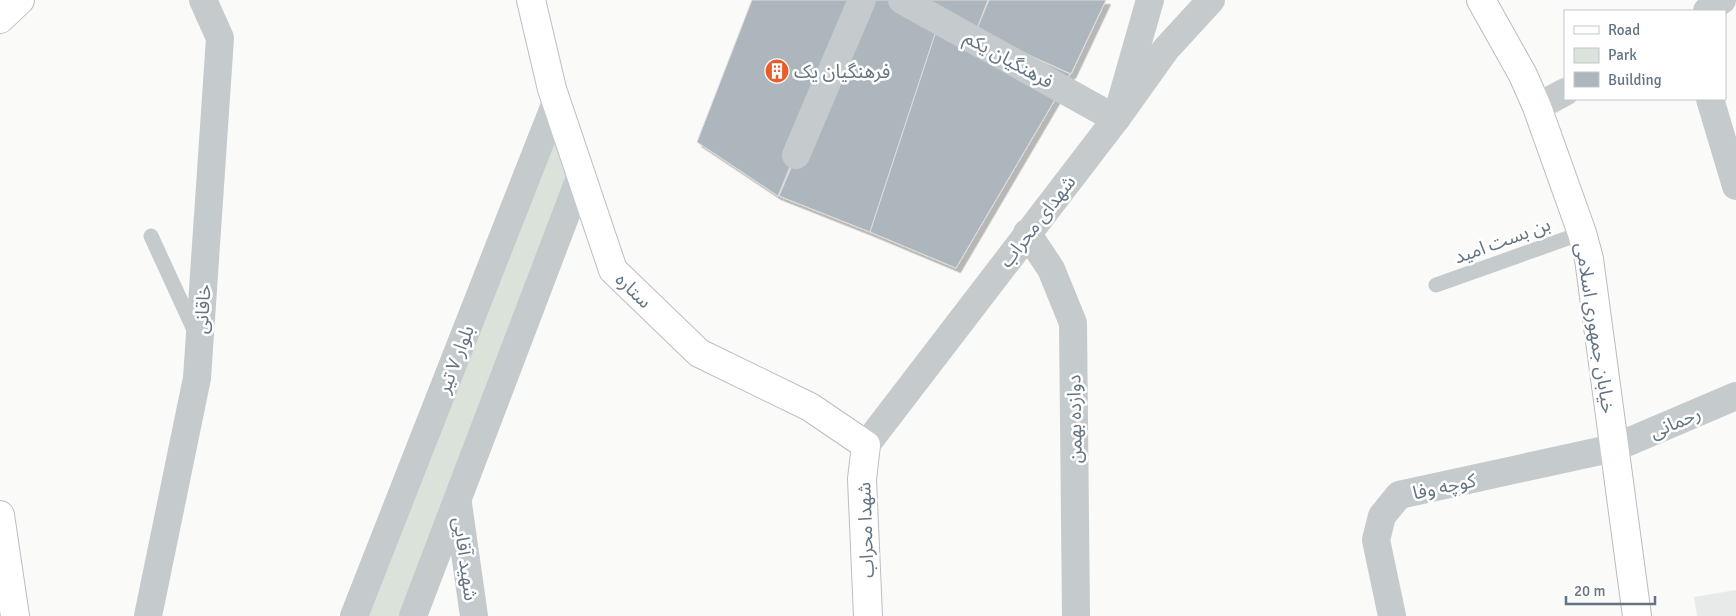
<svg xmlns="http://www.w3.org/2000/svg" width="1736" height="616" font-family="Signika,'Noto Sans Arabic',sans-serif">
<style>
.built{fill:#e8e9e9}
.green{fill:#dbe2d9}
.building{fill:#aeb6bd;stroke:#dcdcda;filter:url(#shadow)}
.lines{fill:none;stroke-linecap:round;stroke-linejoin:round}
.secondary-casing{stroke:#babfc4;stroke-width:30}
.primary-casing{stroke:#b9bdc1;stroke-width:30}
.lane{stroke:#c5cacd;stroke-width:15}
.street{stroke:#c5cacd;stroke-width:28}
.secondary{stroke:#fff;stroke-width:28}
.primary{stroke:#fff;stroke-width:28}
.labels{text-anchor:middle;stroke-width:5;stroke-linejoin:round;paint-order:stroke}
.street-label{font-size:19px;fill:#647483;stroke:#fff}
.poi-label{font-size:19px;fill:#647483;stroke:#fff;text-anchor:start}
</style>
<defs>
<filter id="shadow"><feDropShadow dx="4.5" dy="4.5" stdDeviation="0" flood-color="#0004"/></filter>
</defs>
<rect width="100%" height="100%" fill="#fafaf8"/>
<polygon class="built" points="1736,590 1736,616 1697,616 1694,597"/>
<polygon class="green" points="556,103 577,164 403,616 358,616"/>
<g class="building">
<polygon points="752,0 858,0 778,196 697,142"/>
<polygon points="863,0 907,0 941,16 870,232 779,196"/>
<polygon points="909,0 988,0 976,31"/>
<polygon points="989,0 1106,0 1071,74 976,31"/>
<polygon points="941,16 1070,74 956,268 870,232"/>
</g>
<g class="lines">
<defs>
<g id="secondary">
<polyline points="531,0 552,89 613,270 699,353 810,407 866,445 862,479 868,616"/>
<polyline points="0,19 20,0"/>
<polyline points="0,515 15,616"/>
</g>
<polyline id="primary" points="1481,0 1523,75 1537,107 1582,233 1589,259 1637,616"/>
</defs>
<use href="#secondary" class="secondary-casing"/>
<use href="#primary" class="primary-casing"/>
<g class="lane">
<polyline points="151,236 196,334"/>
<polyline points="1436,285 1582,233"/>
</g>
<g class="street">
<polyline points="902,0 1116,119 1150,0"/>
<polyline points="1707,11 1722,0"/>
<polyline points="1710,99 1736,186"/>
<polyline points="1537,107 1565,92"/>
<polyline points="796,155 862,0"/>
<polyline points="1027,233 1051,269 1073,323 1076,616"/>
<polyline points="866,445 1116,119 1166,49 1211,0"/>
<polyline points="458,504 474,616"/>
<polyline points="148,616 197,378 220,38 203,0"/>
<polyline points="354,616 556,102"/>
<polyline points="413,616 581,175"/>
<polyline points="1392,616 1376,540 1382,516 1399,495 1614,448 1736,396"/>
</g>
<use href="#secondary" class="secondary"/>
<use href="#primary" class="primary"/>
</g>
<defs>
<symbol id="building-disc" viewBox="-11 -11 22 22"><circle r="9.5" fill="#e75d2b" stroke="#fff"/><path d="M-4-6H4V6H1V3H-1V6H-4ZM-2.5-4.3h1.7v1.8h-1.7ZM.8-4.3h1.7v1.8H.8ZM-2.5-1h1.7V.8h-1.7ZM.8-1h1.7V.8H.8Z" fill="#fff"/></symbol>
</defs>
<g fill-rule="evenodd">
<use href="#building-disc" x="763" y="57" width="28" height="28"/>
</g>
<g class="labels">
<g class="street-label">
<text transform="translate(1009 59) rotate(29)" y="7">فرهنگیان یکم</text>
<text transform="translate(1037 221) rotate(-52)" y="7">شهدای محراب</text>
<text transform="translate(1502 240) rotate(-20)" y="7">بن بست امید</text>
<text transform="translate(634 290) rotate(44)" y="7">ستاره</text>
<text transform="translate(202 309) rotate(-86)" y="7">خاقانی</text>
<text transform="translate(1596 328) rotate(81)" y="7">خیابان جمهوری اسلامی</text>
<text transform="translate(455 359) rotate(-69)" y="7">بلوار ۷ تیر</text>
<text transform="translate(1074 419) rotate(-91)" y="7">دوازده بهمن</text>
<text transform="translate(1675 422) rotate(-23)" y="7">رحمانی</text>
<text transform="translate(1444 486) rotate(-12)" y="7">کوچه وفا</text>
<text transform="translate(865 530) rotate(-92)" y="7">شهدا محراب</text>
<text transform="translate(466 559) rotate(82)" y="7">شهید آقایی</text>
</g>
<g class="poi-label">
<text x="794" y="78">فرهنگیان یک</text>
</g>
</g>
<rect x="1564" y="10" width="162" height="90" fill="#ffffff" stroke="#c1c7cd"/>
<rect x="1574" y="26" width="25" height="8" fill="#ffffff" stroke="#c1c7cd"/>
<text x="1608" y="35" font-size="15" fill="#647483">Road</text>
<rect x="1574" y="48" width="25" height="15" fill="#dbe2d9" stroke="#c1c7cd"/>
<text x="1608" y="60" font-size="15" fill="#647483">Park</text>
<rect x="1574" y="72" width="25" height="15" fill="#aeb6bd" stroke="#c1c7cd"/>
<text x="1608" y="85" font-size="15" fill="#647483">Building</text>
<path d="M1566 596v8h89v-8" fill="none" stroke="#647483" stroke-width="2.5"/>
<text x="1574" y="596" font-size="15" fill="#647483" stroke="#ffffff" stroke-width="4" paint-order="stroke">20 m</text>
</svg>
